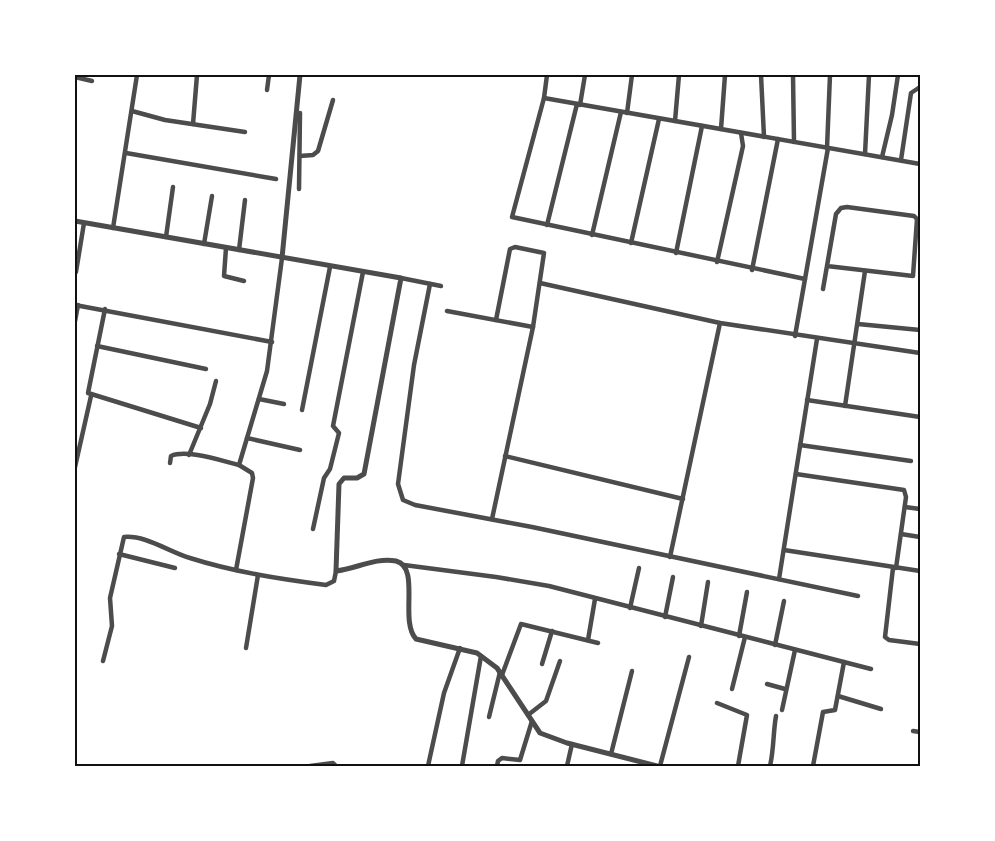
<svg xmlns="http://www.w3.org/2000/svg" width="995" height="841" font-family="Merriweather,serif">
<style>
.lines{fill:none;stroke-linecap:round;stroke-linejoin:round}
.minor{stroke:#4c4c4c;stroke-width:4.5}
.tertiary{stroke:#4c4c4c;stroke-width:5}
.neatline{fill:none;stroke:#111;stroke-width:2}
</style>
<rect width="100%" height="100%" fill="#fff"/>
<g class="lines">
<g class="minor">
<polyline points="547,75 544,98 512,217 805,279"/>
<polyline points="761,75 764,137"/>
<polyline points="793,75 794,142"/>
<polyline points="75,77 92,81"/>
<polyline points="267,90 269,75"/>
<polyline points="544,98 920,164"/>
<polyline points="580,105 585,75"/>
<polyline points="132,111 165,120 245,132"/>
<polyline points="627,113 632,75"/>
<polyline points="675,121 679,75"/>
<polyline points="193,124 197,75"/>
<polyline points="721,129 725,75"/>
<polyline points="827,148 830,75"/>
<polyline points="126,153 276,179"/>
<polyline points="865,154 869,75"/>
<polyline points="300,156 313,155 318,151 333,100"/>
<polyline points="882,157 892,115 898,75"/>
<polyline points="901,160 911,93 920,87"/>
<polyline points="299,189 300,113"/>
<polyline points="547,225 577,104"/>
<polyline points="113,228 137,75"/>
<polyline points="592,235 621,112"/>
<polyline points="166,237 173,187"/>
<polyline points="631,243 659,119"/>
<polyline points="204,244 212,196"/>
<polyline points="226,248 224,276 244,281"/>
<polyline points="239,250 245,200"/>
<polyline points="676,253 702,126"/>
<polyline points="717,262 743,146 741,133"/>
<polyline points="752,270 778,139"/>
<polyline points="76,272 84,223"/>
<polyline points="401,278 441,286"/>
<polyline points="540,283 720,323 920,353"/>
<polyline points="430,284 414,365 398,484 403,500 415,505 532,527 858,596"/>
<polyline points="823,289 836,214 841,208 847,207 914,216 917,219 913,276 827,266"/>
<polyline points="75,305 272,342"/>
<polyline points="105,309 88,393 201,428"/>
<polyline points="447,311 533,327"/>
<polyline points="75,321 78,305"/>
<polyline points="858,324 920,330"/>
<polyline points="795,336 828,148"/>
<polyline points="97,346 206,369"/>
<polyline points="259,399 284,404"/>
<polyline points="807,400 920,417"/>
<polyline points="845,406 865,271"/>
<polyline points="302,410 330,267"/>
<polyline points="247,438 300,450"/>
<polyline points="800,445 911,461"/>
<polyline points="189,455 210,404 216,381"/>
<polyline points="505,456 683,499"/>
<path d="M170,463L171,456C187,449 222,461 239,465"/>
<polyline points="75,467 91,396"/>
<polyline points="796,474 904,490 906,497 896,568"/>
<polyline points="905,507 920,509"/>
<polyline points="492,519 533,327 544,253 515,247 510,249 496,320"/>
<polyline points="313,529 324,478 330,469 339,433 333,426 363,272"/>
<polyline points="901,534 920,537"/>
<polyline points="784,550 920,571"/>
<polyline points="119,554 175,568"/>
<polyline points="670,557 720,323"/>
<polyline points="404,565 496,577 549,586 871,669"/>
<polyline points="893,568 885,637 889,640 920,644"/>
<polyline points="236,570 253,478 252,473 239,465 267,371 282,258"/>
<polyline points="779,579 817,339"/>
<polyline points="630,608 639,568"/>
<polyline points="665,617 673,577"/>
<polyline points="701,626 708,582"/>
<polyline points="739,636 747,592"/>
<polyline points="588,640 595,599"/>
<polyline points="775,645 784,601"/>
<polyline points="246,648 258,575"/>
<path d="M103,661L112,626L110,598L124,537C146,535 169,552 190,558C234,572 280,579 326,585L334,581L336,571"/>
<polyline points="542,664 552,631"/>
<polyline points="502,675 521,624 598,643"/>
<polyline points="767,684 785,689"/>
<polyline points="732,689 745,637"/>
<polyline points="838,696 881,709"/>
<polyline points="717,703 747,715 738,766"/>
<polyline points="782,710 795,650"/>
<polyline points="528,715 546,701 560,661"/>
<polyline points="489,717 500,672"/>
<polyline points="913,731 920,732"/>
<polyline points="611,754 632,671"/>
<polyline points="310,766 333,763 336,766"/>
<polyline points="428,766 444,693 460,648"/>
<polyline points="462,766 481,656"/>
<polyline points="497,766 498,761 502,758 520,760 532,721"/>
<polyline points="567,766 572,744"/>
<polyline points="660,766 689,657"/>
<path d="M770,766C774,749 773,733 776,716"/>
<polyline points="813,766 823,712 835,710 844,662"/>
</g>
<g class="tertiary">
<path d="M75,221L401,278L364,474L357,478H344L339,484L336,571C356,569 375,557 396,561C421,567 399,621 416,639L477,653L497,668L540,733L567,743L657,766"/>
<polyline points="282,258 300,75"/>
</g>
</g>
<rect width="995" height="841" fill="none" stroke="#ffffff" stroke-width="152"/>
<rect x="76" y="76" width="843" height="689" class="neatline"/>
</svg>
